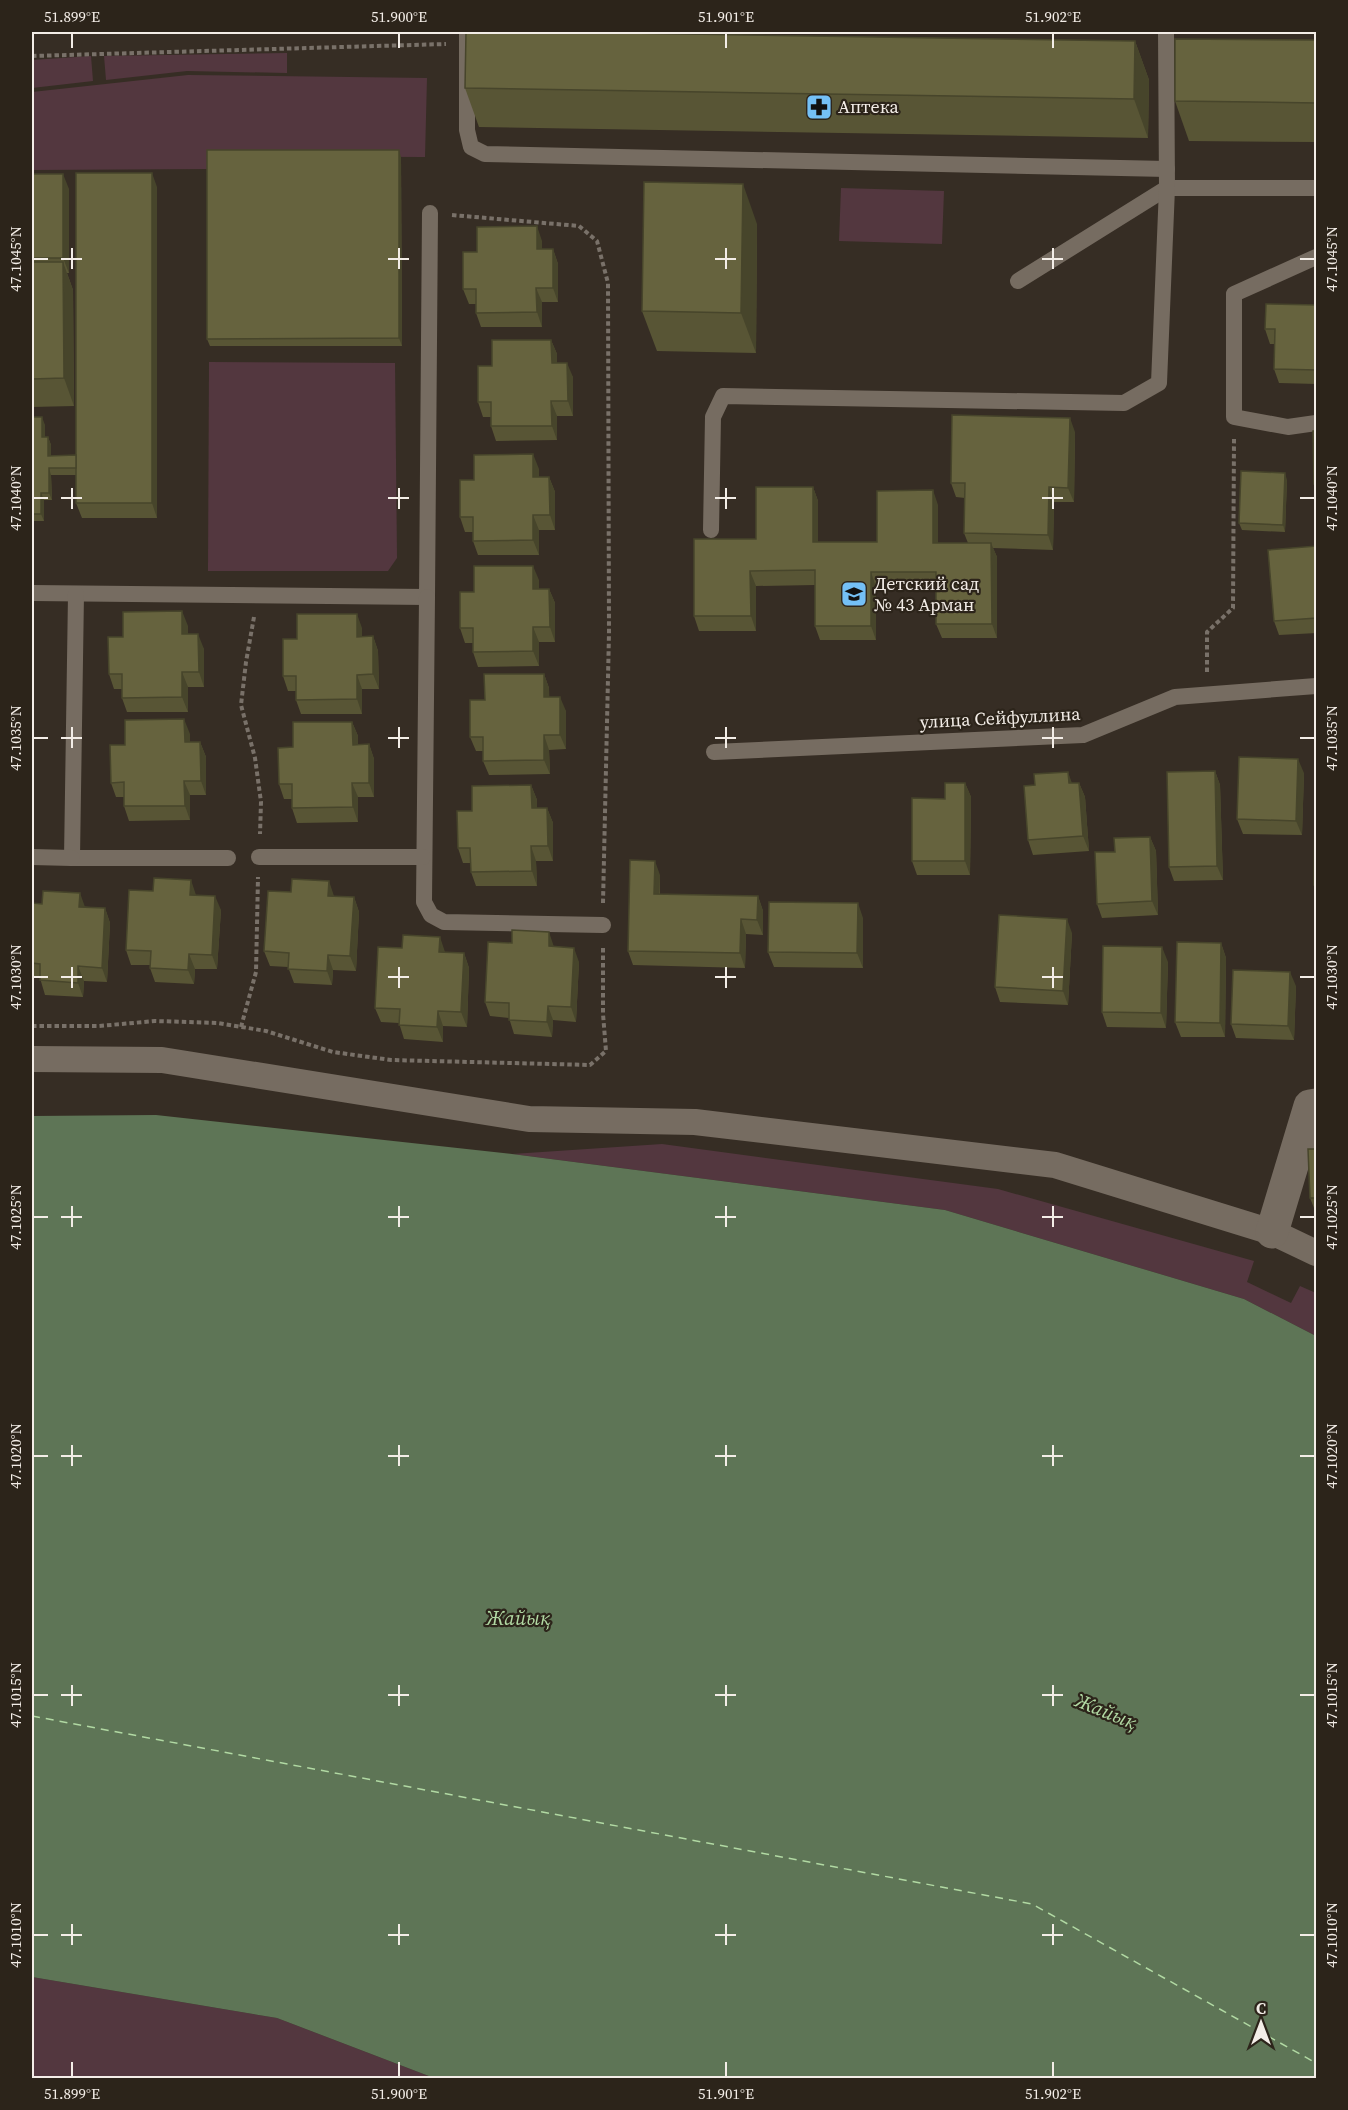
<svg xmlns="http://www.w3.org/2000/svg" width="1348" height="2110" font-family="'Source Serif 4',serif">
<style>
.green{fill:#53373f}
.water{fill:#5e7556}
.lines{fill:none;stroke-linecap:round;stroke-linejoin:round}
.ferry{stroke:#b1d9a3;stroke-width:1.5;stroke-dasharray:8 6;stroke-linecap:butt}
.path{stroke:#797169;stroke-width:4;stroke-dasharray:4.5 3;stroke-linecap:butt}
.service{stroke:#766c61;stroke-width:16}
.pedestrian{stroke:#766c61;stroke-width:26}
.minor{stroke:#766c61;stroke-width:33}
.wall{fill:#585535}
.shaded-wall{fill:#47452b}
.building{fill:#66633e;stroke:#47452b;stroke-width:1.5}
.ticks{fill:none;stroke:#f3ede7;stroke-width:2}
.labels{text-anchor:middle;stroke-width:4.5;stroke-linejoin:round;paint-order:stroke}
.poi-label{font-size:18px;fill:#f3ede7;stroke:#2c241a;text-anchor:start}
.street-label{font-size:18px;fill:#f3ede7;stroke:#2c241a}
.water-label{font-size:20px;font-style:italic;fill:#b1d9a3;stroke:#2c241a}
.neatline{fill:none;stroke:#f3ede7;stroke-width:2}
.ticks-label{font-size:15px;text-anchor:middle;fill:#f3ede7}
</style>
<rect width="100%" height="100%" fill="#362d24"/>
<g class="green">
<polygon points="287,53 287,73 187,71 106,80 104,56"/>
<polygon points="91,56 93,81 32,88 32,60"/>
<polygon points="188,75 427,78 425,157 208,156 208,169 32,170 32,92"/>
<polygon points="841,188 944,191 942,244 839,241"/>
<polygon points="209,362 395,363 397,558 388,571 208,571"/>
<polygon points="662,1144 998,1189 1254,1261 1247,1282 1291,1303 1300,1286 1316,1293 1316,1336 1244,1299 945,1210 512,1154"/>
<polygon points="32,1977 277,2018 434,2078 32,2078"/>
</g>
<polygon class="water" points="156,1115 512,1154 945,1210 1244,1299 1316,1336 1316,2078 434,2078 277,2018 32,1977 32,1116"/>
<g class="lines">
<polyline class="ferry" points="32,1716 1032,1904 1316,2063"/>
<g class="path">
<polyline points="32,56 446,44"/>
<polyline points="452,215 579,226 597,241 608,283 609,633 603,903"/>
<polyline points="254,617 246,662 241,705 255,758 261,802 260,834"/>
<polyline points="1207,672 1207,632 1233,608 1234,439"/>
<polyline points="32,1026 99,1026 155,1021 218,1023 266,1031 333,1052 391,1060 590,1065 606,1051 603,1014 603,947"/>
<polyline points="241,1027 256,972 258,877"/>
</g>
<g class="service">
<polyline points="467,32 467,130 471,147 485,154 1167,169"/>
<polyline points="1316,257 1234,294 1234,417 1288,427 1316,423"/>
<polyline points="1018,281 1167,188 1316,188"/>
<polyline points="711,530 713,417 723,396 1124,403 1159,383 1167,188 1166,32"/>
<polyline points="32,593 427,597 430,213"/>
<polyline points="76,594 72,858 228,858"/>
<polyline points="427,597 424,902 431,915 444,922 603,925"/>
<polyline points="714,752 1083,735 1175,697 1316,686"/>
<polyline points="32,857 72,858"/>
<polyline points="259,857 423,857"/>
</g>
<polyline class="pedestrian" points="32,1059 162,1060 529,1119 695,1122 1055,1165 1272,1232 1316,1253"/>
<polyline class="minor" points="1272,1232 1310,1106 1316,1105"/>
</g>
<g class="wall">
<polygon points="1317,40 1317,142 1189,141 1175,101"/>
<polygon points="1135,41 1149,80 1148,138 479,127 465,88"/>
<polygon points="401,157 402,346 210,346 207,339"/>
<polygon points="32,174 69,189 69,273 67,273 73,290 74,406 32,407"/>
<polygon points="157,187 157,518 82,518 76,503 76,475 51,475 52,500 44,500 44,521 32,521 32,417 45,425 45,437 48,437 51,445 51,456 76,455"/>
<polygon points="757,224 756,353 657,351 642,311"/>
<polygon points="542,241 542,249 553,249 558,264 558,302 542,302 542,327 481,327 476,313 476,304 469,304 463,289 477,252"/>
<polygon points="1317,305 1317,384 1279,383 1274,369 1275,344 1270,344 1265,329"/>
<polygon points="551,340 557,354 557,363 573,377 573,416 557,416 557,440 496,441 491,426 491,417 483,417 478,402 492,366"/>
<polygon points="1075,432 1074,502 1054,502 1053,550 993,548 997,557 997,638 942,638 936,624 936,587 876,587 876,640 820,640 815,626 815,585 756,586 756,631 699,631 694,616 756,539 813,487 818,501 818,542 877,542 938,505 938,543 968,543 964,533 965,498 956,497 951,483"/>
<polygon points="539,469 539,477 549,477 555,492 555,530 539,530 539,555 478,555 473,541 473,532 465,532 460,517 474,480"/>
<polygon points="1287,480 1285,532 1242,530 1239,523"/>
<polygon points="1317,546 1317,633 1279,635 1274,621"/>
<polygon points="539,580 539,589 549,589 555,603 555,642 539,642 539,666 478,667 473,652 473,643 465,643 460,628 474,592"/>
<polygon points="188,626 188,634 204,649 204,687 188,687 188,712 127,712 122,698 122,689 114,689 109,674 123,637"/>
<polygon points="362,628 362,636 373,636 378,651 379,689 362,689 362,714 301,714 296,700 296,691 288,691 283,676 297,639"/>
<polygon points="544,674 549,688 549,697 566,711 566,749 549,750 550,774 489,775 483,761 483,751 476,751 470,737 485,700"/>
<polygon points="352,722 358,736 358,745 369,744 374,759 374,797 358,797 358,822 297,823 292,808 292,799 284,799 279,784 293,747"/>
<polygon points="190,734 190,742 200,742 206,757 206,795 190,795 190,820 129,821 124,806 124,797 116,797 111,783 125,745"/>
<polygon points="1215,771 1220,785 1223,880 1174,881 1169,867"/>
<polygon points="1304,773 1302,835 1243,834 1237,819"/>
<polygon points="965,783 971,797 970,875 917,875 912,861 945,799"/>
<polygon points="1072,783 1079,783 1085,797 1089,851 1033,855 1028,840"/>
<polygon points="531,785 537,800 537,808 547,808 553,823 553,861 536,861 537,886 476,886 471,872 471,863 463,863 458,848 472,811"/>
<polygon points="1150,837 1156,851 1158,915 1102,918 1097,904 1115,852"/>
<polygon points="660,875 660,894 758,896 763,911 763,935 746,934 745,968 633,965 628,951"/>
<polygon points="196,895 221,910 217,969 195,969 194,984 155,982 150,968 150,965 131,965 126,950"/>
<polygon points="334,896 354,897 359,912 356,971 333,970 332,985 294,983 288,967 270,966 264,951"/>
<polygon points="32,903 105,908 110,923 107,982 84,981 83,997 45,995 40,978 32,978"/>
<polygon points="863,918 863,968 774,967 768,952"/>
<polygon points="1072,933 1068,1005 1000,1002 995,987"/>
<polygon points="1221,943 1226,958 1225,1037 1181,1037 1175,1022"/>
<polygon points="554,947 579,962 576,1022 553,1020 552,1037 514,1034 509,1018 490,1016 485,1002"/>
<polygon points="445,952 464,953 469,968 467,1027 443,1026 443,1042 404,1039 399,1023 381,1022 375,1008"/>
<polygon points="1168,962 1166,1028 1107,1027 1102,1012"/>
<polygon points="1296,986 1294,1040 1236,1038 1231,1024"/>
<polygon points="1317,1149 1317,1213 1316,1213 1310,1198"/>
</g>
<g class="shaded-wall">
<polygon points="1135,41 1149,80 1148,138 1134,99"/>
<polygon points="399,150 401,157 402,346 399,338"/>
<polygon points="152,173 157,187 157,518 152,503"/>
<polygon points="63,174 69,189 69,273 63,258"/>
<polygon points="743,184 757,224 756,353 741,313"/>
<polygon points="537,226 542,241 542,264 537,249"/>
<polygon points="553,249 558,264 558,302 553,288"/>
<polygon points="63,262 73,290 74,406 64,378"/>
<polygon points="536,288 542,302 542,327 537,312"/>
<polygon points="551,340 557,354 557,377 552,363"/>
<polygon points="567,363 573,377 573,416 568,401"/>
<polygon points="551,401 557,416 557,440 552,426"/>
<polygon points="42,417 45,425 45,445 42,437"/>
<polygon points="1070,418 1075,432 1074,502 1068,488"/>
<polygon points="48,437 51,445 51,463 48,456"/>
<polygon points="533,454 539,469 539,492 533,477"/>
<polygon points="49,468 51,475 52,500 49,493"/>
<polygon points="1285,473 1287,480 1285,532 1283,525"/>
<polygon points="549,477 555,492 555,530 550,515"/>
<polygon points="813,487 818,501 818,556 813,542"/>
<polygon points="1049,487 1054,502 1053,550 1048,535"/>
<polygon points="933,490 938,505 938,558 933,543"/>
<polygon points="41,493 44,500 44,521 41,514"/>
<polygon points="533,515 539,530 539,555 533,540"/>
<polygon points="991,543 997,557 997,638 992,624"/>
<polygon points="533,566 539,580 539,603 533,589"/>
<polygon points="750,571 756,586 756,631 751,616"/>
<polygon points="871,572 876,587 876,640 871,626"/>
<polygon points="549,589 555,603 555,642 550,627"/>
<polygon points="182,611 188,626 188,649 182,634"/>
<polygon points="357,614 362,628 362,651 357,637"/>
<polygon points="533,627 539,642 539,666 533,651"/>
<polygon points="198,634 204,649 204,687 199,672"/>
<polygon points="373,636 378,651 379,689 373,674"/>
<polygon points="182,672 188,687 188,712 182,697"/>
<polygon points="544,674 549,688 550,711 544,697"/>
<polygon points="357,675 362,689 362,714 357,699"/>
<polygon points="560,697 566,711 566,749 560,735"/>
<polygon points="184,719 190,734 190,757 185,742"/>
<polygon points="352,722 358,736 358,759 353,745"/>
<polygon points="544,735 549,750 550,774 544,760"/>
<polygon points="200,742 206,757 206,795 201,781"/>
<polygon points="369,744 374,759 374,797 369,783"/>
<polygon points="1298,759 1304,773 1302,835 1296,821"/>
<polygon points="1215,771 1220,785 1223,880 1217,866"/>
<polygon points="1068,772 1073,786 1069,783"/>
<polygon points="184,781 190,795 190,820 185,806"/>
<polygon points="352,783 358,797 358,822 353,807"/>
<polygon points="965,783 971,797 970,875 965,861"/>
<polygon points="1079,783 1085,797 1089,851 1083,836"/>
<polygon points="531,785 537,800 537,823 532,808"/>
<polygon points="547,808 553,823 553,861 548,846"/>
<polygon points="1150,837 1156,851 1158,915 1152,901"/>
<polygon points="531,846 536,861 537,886 532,871"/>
<polygon points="655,861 660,875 659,908 654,894"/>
<polygon points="191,880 196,895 190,895"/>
<polygon points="329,881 334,896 328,896"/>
<polygon points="80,893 85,907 79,907"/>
<polygon points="215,896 221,910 217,969 212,955"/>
<polygon points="758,896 763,911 763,935 757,920"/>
<polygon points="354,897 359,912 356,971 350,956"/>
<polygon points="858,903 863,918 863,968 857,953"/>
<polygon points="105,908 110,923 107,982 102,968"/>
<polygon points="741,919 746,934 745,968 740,953"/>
<polygon points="1067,919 1072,933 1068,1005 1063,991"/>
<polygon points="549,932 554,947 549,946"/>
<polygon points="440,937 445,952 439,952"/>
<polygon points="1221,943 1226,958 1225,1037 1220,1023"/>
<polygon points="1162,947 1168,962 1166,1028 1161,1013"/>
<polygon points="574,948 579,962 576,1022 571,1007"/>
<polygon points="464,953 469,968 467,1027 461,1012"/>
<polygon points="189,954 195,969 194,984 188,970"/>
<polygon points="328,955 333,970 332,985 327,971"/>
<polygon points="78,966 84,981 83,997 78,983"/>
<polygon points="1290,972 1296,986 1294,1040 1288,1026"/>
<polygon points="548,1006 553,1020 552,1037 547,1022"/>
<polygon points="438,1011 443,1026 443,1042 437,1027"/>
</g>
<g class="building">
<polygon points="466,32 563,32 1135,41 1134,99 465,88"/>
<polygon points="1175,39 1317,40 1317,103 1175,101"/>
<polygon points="207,150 399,150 399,338 207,339"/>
<rect x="76" y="173" width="76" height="330"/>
<rect x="32" y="174" width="31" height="84"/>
<polygon points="644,182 743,184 741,313 642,311"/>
<polygon points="537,226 537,249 553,249 553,288 536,288 537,312 476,313 476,289 463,289 463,252 477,252 477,227"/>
<polygon points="32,262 63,262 64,378 32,379"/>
<polygon points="1266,304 1317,305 1317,370 1274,369 1275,329 1265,329"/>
<polygon points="492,340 551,340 552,363 567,363 568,401 551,401 552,426 491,426 491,402 478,402 478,366 492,366"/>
<polygon points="952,415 1070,418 1068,488 1049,487 1048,535 964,533 965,483 951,483"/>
<polygon points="32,417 42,417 42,437 48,437 48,456 76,455 76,468 49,468 49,493 41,493 41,514 32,514"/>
<polygon points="1313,431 1317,431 1317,484 1314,484"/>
<polygon points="533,454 533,477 549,477 550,515 533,515 533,540 473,541 473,517 460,517 460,480 474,480 474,455"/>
<polygon points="1241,471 1285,473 1283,525 1239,523"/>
<polygon points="756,487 813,487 813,542 877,542 877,491 933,490 933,543 991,543 992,624 936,624 936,572 871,572 871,626 815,626 815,570 750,571 751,616 694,616 694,539 756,539"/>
<polygon points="1317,546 1317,618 1274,621 1268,550"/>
<polygon points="474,566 533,566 533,589 549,589 550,627 533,627 533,651 473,652 473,628 460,628 460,592 474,592"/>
<polygon points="182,611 182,634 198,634 199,672 182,672 182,697 122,698 122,674 109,674 108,637 123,637 123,612"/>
<polygon points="297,614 357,614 357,637 373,636 373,674 357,675 357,699 296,700 296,676 283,676 283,639 297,639"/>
<polygon points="484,674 544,674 544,697 560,697 560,735 544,735 544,760 483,761 483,737 470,737 470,700 485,700"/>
<polygon points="184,719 185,742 200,742 201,781 184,781 185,806 124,806 124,782 111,783 110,745 125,745 125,720"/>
<polygon points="293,722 352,722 353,745 369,744 369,783 352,783 353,807 292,808 292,784 279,784 278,748 293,747"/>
<polygon points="1239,757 1298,759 1296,821 1237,819"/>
<polygon points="1215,771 1217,866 1169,867 1167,772"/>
<polygon points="1068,772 1069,783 1079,783 1083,836 1028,840 1024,786 1035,785 1034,774"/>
<polygon points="945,783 965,783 965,861 912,861 912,798 945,799"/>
<polygon points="531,785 532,808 547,808 548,846 531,846 532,871 471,872 470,848 458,848 457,811 472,811 472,786"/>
<polygon points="1315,811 1317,811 1317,885 1314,885"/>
<polygon points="1150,837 1152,901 1097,904 1095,852 1115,852 1114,838"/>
<polygon points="630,860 655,861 654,894 758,896 757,920 741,919 740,953 628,951"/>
<polygon points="154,878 191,880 190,895 215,896 212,955 189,954 188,970 150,968 151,951 126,950 129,890 153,891"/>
<polygon points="292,879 329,881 328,896 354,897 350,956 328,955 327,971 288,969 289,953 264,951 268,891 291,892"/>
<polygon points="43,891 80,893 79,907 105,908 102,968 78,966 78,983 40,980 40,964 32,963 32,903 42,904"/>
<polygon points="769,902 858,903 857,953 768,952"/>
<polygon points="999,915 1067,919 1063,991 995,987"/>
<polygon points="512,930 549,932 549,946 574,948 571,1007 548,1006 547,1022 509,1020 509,1003 485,1002 488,942 512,943"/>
<polygon points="403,935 440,937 439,952 464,953 461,1012 438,1011 437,1027 399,1025 400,1009 375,1008 378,947 402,948"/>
<polygon points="1177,942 1221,943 1220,1023 1175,1022"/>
<polygon points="1103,946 1162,947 1161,1013 1102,1012"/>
<polygon points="1233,970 1290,972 1288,1026 1231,1024"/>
<polygon points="1308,1149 1317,1149 1317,1198 1310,1198"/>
</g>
<path class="ticks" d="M72,33V48M399,33V48M726,33V48M1053,33V48M72,248V269M399,248V269M726,248V269M1053,248V269M33,259H48M61,259H82M388,259H409M715,259H736M1042,259H1063M1300,259H1315M72,488V509M399,488V509M726,488V509M1053,488V509M33,498H48M61,498H82M388,498H409M715,498H736M1042,498H1063M1300,498H1315M72,727V748M399,727V748M726,727V748M1053,727V748M33,738H48M61,738H82M388,738H409M715,738H736M1042,738H1063M1300,738H1315M72,967V988M399,967V988M726,967V988M1053,967V988M33,977H48M61,977H82M388,977H409M715,977H736M1042,977H1063M1300,977H1315M72,1206V1227M399,1206V1227M726,1206V1227M1053,1206V1227M33,1217H48M61,1217H82M388,1217H409M715,1217H736M1042,1217H1063M1300,1217H1315M72,1445V1466M399,1445V1466M726,1445V1466M1053,1445V1466M33,1456H48M61,1456H82M388,1456H409M715,1456H736M1042,1456H1063M1300,1456H1315M72,1685V1706M399,1685V1706M726,1685V1706M1053,1685V1706M33,1695H48M61,1695H82M388,1695H409M715,1695H736M1042,1695H1063M1300,1695H1315M72,1924V1945M399,1924V1945M726,1924V1945M1053,1924V1945M33,1935H48M61,1935H82M388,1935H409M715,1935H736M1042,1935H1063M1300,1935H1315M72,2062V2077M399,2062V2077M726,2062V2077M1053,2062V2077"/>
<defs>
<symbol id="pharmacy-square" viewBox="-11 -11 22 22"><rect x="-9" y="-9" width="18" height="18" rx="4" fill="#74c0f6" stroke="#2c241a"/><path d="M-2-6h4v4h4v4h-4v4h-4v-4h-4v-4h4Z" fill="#111"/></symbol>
<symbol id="school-square" viewBox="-11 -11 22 22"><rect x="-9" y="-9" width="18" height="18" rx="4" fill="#74c0f6" stroke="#2c241a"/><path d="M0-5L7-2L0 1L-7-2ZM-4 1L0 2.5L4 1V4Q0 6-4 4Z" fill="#111"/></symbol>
</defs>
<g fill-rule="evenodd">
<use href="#pharmacy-square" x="804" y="92" width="30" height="30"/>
<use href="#school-square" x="839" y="579" width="30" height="30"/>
</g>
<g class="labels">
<g class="poi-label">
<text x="838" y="113">Аптека</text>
<text x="874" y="590">Детский сад<tspan x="874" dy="21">№ 43 Арман</tspan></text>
</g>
<g class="street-label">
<text transform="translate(1000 718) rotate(-3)" y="6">улица Сейфуллина</text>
</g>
<g class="water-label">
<text x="518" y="1625">Жайық</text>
<text transform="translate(1106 1711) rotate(22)" y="7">Жайық</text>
</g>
</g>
<rect width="1348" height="2110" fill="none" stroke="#2c241a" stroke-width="66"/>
<g transform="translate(1261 2023)" stroke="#2c241a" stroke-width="4.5" paint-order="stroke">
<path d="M0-4.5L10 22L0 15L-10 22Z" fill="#f3ede7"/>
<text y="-9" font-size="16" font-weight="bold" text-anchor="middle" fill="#f3ede7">С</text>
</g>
<rect x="33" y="33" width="1282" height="2044" class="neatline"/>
<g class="ticks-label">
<text x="72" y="22">51.899°E</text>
<text x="399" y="22">51.900°E</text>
<text x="726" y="22">51.901°E</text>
<text x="1053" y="22">51.902°E</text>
<text transform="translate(16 259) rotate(-90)" y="5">47.1045°N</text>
<text transform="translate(1332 259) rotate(-90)" y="5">47.1045°N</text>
<text transform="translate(16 498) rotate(-90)" y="5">47.1040°N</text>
<text transform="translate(1332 498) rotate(-90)" y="5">47.1040°N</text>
<text transform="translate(16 738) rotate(-90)" y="5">47.1035°N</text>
<text transform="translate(1332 738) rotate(-90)" y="5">47.1035°N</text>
<text transform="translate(16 977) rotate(-90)" y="5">47.1030°N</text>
<text transform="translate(1332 977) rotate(-90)" y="5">47.1030°N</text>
<text transform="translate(16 1217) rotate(-90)" y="5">47.1025°N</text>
<text transform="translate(1332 1217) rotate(-90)" y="5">47.1025°N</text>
<text transform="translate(16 1456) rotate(-90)" y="5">47.1020°N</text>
<text transform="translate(1332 1456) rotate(-90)" y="5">47.1020°N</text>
<text transform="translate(16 1695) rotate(-90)" y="5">47.1015°N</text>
<text transform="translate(1332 1695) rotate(-90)" y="5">47.1015°N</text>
<text transform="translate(16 1935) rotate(-90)" y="5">47.1010°N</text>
<text transform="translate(1332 1935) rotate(-90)" y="5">47.1010°N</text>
<text x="72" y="2099">51.899°E</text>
<text x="399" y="2099">51.900°E</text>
<text x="726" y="2099">51.901°E</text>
<text x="1053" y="2099">51.902°E</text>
</g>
</svg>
